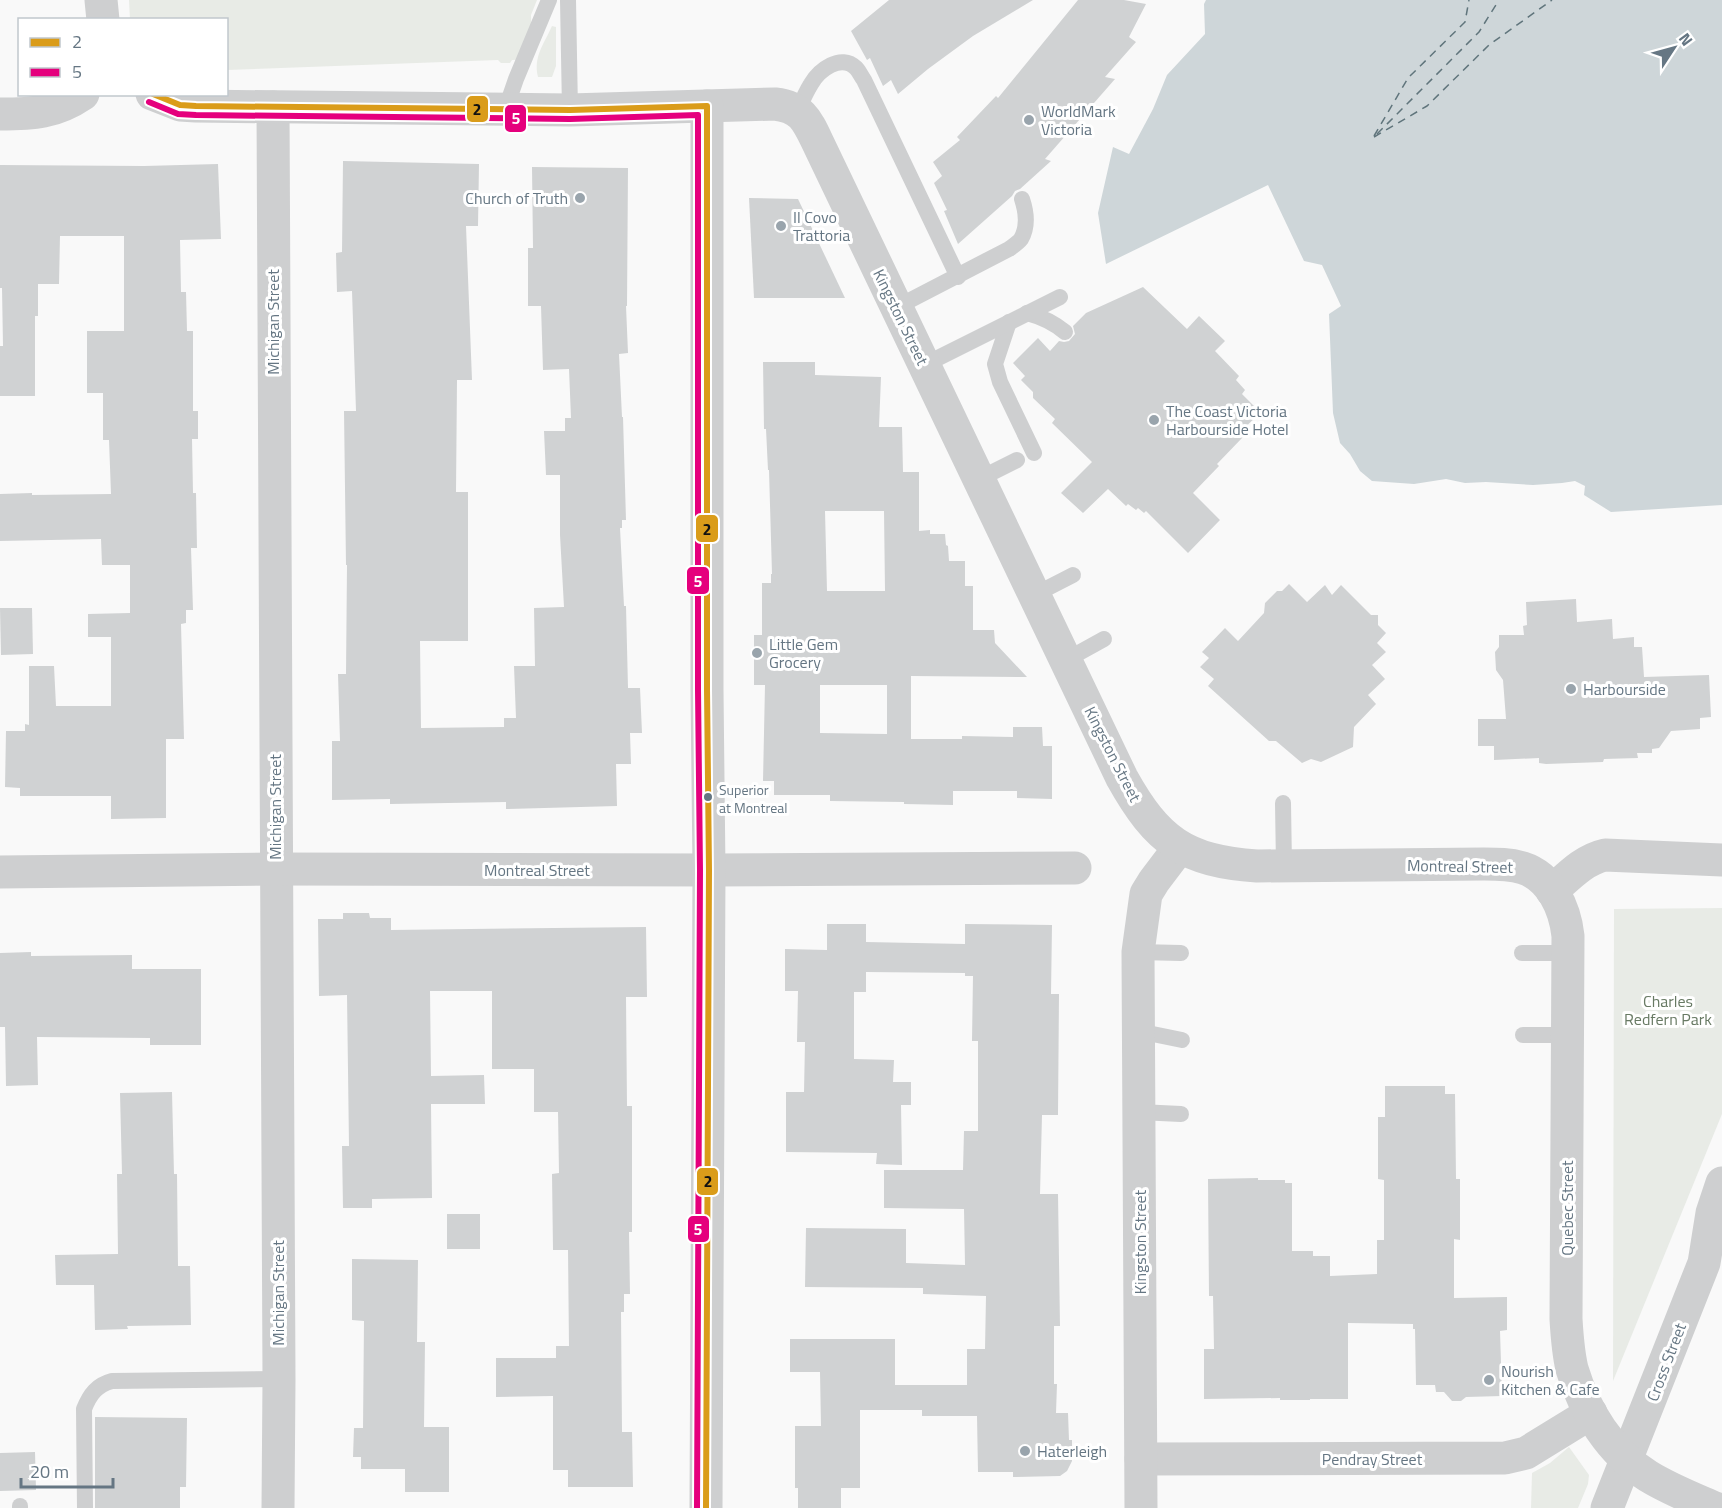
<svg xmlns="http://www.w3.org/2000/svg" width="1722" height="1508" font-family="'Titillium Web',sans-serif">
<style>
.green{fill:#e8ebe6}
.water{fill:#ced6d9}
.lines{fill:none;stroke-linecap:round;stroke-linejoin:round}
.ferry{stroke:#60757c;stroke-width:1.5;stroke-dasharray:8 6;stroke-linecap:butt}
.building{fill:#d0d2d3;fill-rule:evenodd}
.service{stroke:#cecfd0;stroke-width:16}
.minor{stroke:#cecfd0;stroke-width:33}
.tertiary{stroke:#cecfd0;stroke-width:33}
.bus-1-casing{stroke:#fff;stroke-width:10}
.bus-2-casing{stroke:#fff;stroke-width:10}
.bus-1{stroke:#da9c1a;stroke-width:6}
.bus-2{stroke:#e5007d;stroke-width:6}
.poi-dot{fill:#99a4ac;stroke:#fff;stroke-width:2}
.bus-dot{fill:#657683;stroke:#fff;stroke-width:2}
.labels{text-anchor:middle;stroke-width:6;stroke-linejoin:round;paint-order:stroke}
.bus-label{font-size:14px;fill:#657683;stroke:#fff;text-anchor:start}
.poi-label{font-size:16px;fill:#657683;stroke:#fff;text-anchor:start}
.street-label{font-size:16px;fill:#657683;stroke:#fff}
.park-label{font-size:16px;fill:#687a64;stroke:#fff}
.line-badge{stroke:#fff;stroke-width:2}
.badge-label{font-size:16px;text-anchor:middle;font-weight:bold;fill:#fff}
.pale-badge-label{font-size:16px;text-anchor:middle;font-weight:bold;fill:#111}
</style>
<rect width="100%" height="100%" fill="#f9f9f9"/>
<g class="green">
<polygon points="129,0 537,0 531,15 532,59 512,60 510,63 501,63 498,60 227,70 226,20 130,20"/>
<path d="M552,26L556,27V66L552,77H538C533,57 544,44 552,26Z"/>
<polygon points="1722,908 1722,1114 1613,1381 1614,909"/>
<polygon points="1569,1447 1589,1475 1588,1484 1578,1508 1531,1508 1532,1473 1550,1463"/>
</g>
<polygon class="water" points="1206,0 1722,0 1722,505 1611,512 1584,495 1585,486 1575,481 1562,483 1533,485 1486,482 1465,483 1446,479 1414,484 1372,481 1360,471 1350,454 1340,443 1333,413 1329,314 1341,306 1322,265 1304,261 1268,185 1106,264 1098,213 1113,147 1129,154 1153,109 1167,75 1205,34 1204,4"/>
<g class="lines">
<g class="ferry">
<polyline points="1377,134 1479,32 1499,0"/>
<polyline points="1374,136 1408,78 1465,22 1469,0"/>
<polyline points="1374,137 1427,106 1489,45 1552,0"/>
</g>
</g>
<g class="building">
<polygon points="889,0 1033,0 973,36 928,69 898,94 891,80 883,86 870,58 867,60 851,31"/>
<polygon points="1078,0 1124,0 1146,4 1129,37 1136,42 1105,77 1115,79 1045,159 1051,161 1020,189 1015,191 1012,196 958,244 944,211 947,210 934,183 942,176 933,162 960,140 957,137 996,96 998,98"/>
<polygon points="343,161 479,164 478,226 466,226 472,380 457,380 456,492 468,492 468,641 420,641 421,728 504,727 504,718 516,718 514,666 535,666 534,608 564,607 560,535 560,475 546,475 544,431 565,431 565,418 571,418 569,369 543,370 541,306 528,306 528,248 533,248 532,167 628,168 627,306 626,306 628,353 619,354 622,417 623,417 626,520 622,520 622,528 620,528 624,606 626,606 628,688 640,688 642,733 630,733 631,764 616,764 617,806 506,809 506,802 390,804 390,799 332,800 332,741 340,741 338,674 346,674 347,565 346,565 344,411 356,411 352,291 337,292 336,253 342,252"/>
<polygon points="218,164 221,239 180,240 181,292 186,292 187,331 193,331 193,411 198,411 198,439 192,439 193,493 196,493 197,548 191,548 193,610 186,610 186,623 181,624 184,739 166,739 166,818 111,819 111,796 20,796 20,788 5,787 6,731 25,731 25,724 29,725 29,666 54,666 56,706 111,706 111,637 88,637 88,614 130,613 130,565 102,565 101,539 0,541 0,494 32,493 32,495 111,494 109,440 103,440 103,393 87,393 87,331 124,331 124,236 60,236 59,284 38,284 38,316 35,316 35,396 0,396 0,346 3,346 2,288 0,288 0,165 144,166"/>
<polygon points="749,198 798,199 845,298 754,298"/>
<polygon points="1143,287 1187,329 1199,316 1225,341 1215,351 1239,376 1236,380 1245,390 1242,394 1255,407 1251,411 1257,416 1239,433 1243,437 1217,464 1219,466 1193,493 1220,520 1188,553 1146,511 1144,513 1138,508 1136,510 1128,504 1126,506 1108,489 1083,513 1061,493 1092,462 1052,423 1055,419 1033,398 1033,392 1021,380 1025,376 1013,363 1038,338 1050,351 1059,341 1064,342 1069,341 1075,334 1073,326 1086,313"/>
<path d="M763,362H815V375L881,377L879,427H902L903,472H919V531L930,530V534H945L946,545L948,546L949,561H965V586H973V630H994L995,643L1027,677L911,676V739H962V736L1013,737V727H1042L1043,746H1052V799L1017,798V791H953V805L904,804V802L830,801V795H774V781H763L765,685H754V635H762V583H771V574H772L769,470H768L766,429H764ZM825,511H884L885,591H827ZM820,685H887V734L820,733Z"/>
<polygon points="1289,584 1307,602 1325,585 1332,595 1341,585 1371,615 1378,615 1378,625 1386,633 1377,643 1386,652 1372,665 1385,679 1368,695 1376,704 1354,727 1353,747 1321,762 1311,759 1302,763 1276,741 1269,741 1208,686 1214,679 1200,667 1209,658 1202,652 1225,628 1238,641 1264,613 1265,603 1277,591 1282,591"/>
<polygon points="1576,599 1577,622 1612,619 1613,639 1634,637 1634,647 1642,647 1644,677 1709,675 1711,717 1700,718 1700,729 1671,731 1659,748 1652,749 1652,753 1637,753 1638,758 1604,759 1603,762 1546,764 1539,763 1539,758 1494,760 1494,746 1478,746 1478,719 1506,719 1503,680 1496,670 1495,652 1499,647 1499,635 1524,635 1523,626 1527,625 1526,602"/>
<polygon points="0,608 32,608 33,654 1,655"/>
<polygon points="343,913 369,913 370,918 391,918 391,930 646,927 647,997 626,997 627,1106 632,1106 632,1232 629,1232 630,1294 624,1294 624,1312 621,1312 622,1432 632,1432 633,1487 568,1487 568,1470 553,1470 553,1396 496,1397 496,1358 556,1358 556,1346 569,1346 568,1250 553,1250 552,1174 559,1173 558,1112 534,1112 534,1069 492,1069 492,991 430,991 431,1076 484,1075 485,1104 431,1104 432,1198 372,1199 372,1208 343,1208 342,1146 349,1146 347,995 319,996 318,919 343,919"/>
<polygon points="827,924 866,924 866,942 965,944 965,924 1052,925 1051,994 1059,994 1058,1115 1042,1115 1040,1194 1058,1194 1060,1326 1054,1326 1054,1384 1057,1384 1056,1413 1068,1413 1069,1440 1072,1440 1072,1461 1067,1471 1060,1476 1013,1477 1013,1472 978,1472 977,1416 922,1416 922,1410 860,1410 860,1488 841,1488 841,1508 798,1508 798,1488 795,1488 795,1426 821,1426 820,1372 790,1372 790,1339 895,1339 895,1385 967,1385 967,1349 985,1349 986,1296 923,1294 923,1288 805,1287 806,1228 906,1229 906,1263 965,1265 964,1209 884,1208 884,1170 963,1170 964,1131 978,1131 978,1041 972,1041 973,976 965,976 965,973 866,972 866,992 854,992 854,1059 894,1060 893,1082 911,1082 911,1105 901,1105 902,1165 876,1164 877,1153 786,1152 786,1092 804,1092 805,1042 797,1042 798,991 785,991 785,949 827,950"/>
<polygon points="31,952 31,956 132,955 132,969 201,969 201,1045 150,1045 150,1038 37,1037 38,1085 6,1086 5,1027 0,1027 0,953"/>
<polygon points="1385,1086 1445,1086 1445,1094 1455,1094 1456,1179 1460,1179 1460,1240 1454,1239 1454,1298 1507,1297 1507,1330 1500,1331 1502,1396 1466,1397 1461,1401 1452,1401 1444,1392 1436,1392 1435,1385 1416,1385 1415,1329 1413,1329 1413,1324 1348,1323 1348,1399 1310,1399 1310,1400 1280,1400 1280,1398 1204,1399 1204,1349 1214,1349 1213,1296 1209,1296 1208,1179 1258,1178 1258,1180 1285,1180 1285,1183 1292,1183 1292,1251 1313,1251 1313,1256 1330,1256 1330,1276 1377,1274 1377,1240 1384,1240 1384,1180 1378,1179 1378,1117 1385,1117"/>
<polygon points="172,1092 174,1174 177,1174 178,1266 190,1266 191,1325 127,1326 128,1329 95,1330 94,1285 56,1285 55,1255 118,1254 117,1174 122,1174 120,1093"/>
<rect x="447" y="1214" width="33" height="35"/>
<polygon points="352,1259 418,1260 417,1342 425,1342 424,1427 449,1427 449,1492 405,1492 405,1469 361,1469 361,1457 353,1457 354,1428 363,1428 364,1321 352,1320"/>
<polygon points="95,1417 187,1418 186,1487 180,1487 180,1508 95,1508"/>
<polygon points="35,1452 36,1490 0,1491 0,1453"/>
</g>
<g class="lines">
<g class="service">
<polyline points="568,0 570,110"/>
<polyline points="506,108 516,79 549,0"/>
<path d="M798,110C802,101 806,92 811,84C819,70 841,53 856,68C859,71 861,76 864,80L958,277"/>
<path d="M897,307L1009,249C1013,246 1018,243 1021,239C1028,227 1026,211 1022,199"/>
<path d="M1027,313C1042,317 1053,322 1065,332"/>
<polyline points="1009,322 995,364 1000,382 1034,453"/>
<polyline points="924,365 1060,297"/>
<polyline points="979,479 1017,460"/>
<polyline points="1034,595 1073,575"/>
<polyline points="1066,660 1104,639"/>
<polyline points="1283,803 1284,866"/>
<polyline points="1138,952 1181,953"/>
<polyline points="1522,953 1568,953"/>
<polyline points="1138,1031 1182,1040"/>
<polyline points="1523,1035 1568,1035"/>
<polyline points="1139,1112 1181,1114"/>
<polyline points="20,1508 20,1506"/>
<path d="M85,1508L84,1409C90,1394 97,1385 112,1381L279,1379"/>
</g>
<g class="minor">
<polyline points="273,107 279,1379 278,1508"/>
<path d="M0,114C33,114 55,113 83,94"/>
<polyline points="0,872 275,869 709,870 1075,868"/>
<path d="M1552,891C1568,877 1583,860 1605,855L1722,860"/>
<polyline points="1141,1459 1505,1458 1526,1453 1591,1413"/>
<polyline points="1141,1508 1138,952 1146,894 1154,881 1179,848"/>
<polyline points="1607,1508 1704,1263 1712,1213 1722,1183"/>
</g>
<g class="tertiary">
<polyline points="101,0 103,20"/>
<path d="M152,94L180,105L196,106L570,110L775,104C801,107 807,120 817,141L1122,778C1157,841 1185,861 1257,866L1484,864C1497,864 1510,864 1523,868C1551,877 1565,908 1568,936L1566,1319C1567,1336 1568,1352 1572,1369C1584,1410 1611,1453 1648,1476C1669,1489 1692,1498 1715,1508"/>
<polyline points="706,1508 709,870 707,690 707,106"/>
</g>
<defs>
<polyline id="bus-1" points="153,94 180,105 196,106 570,110 707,106 707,690 709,870 706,1508"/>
<polyline id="bus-2" points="149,102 178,114 196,115 570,119 698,115 698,690 700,870 697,1508"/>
</defs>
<use href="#bus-1" class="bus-1-casing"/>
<use href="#bus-2" class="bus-2-casing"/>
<use href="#bus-1" class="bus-1"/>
<use href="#bus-2" class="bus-2"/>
</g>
<g class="poi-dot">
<circle cx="1029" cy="120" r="6"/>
<circle cx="580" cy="198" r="6"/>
<circle cx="781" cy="226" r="6"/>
<circle cx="1154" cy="420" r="6"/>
<circle cx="757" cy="653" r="6"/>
<circle cx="1571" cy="689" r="6"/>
<circle cx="1489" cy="1380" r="6"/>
<circle cx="1025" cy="1451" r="6"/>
</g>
<circle class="bus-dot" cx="708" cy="797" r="5"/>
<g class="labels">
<g class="bus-label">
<text x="719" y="795">Superior<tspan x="719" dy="18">at Montreal</tspan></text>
</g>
<g class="poi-label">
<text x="1041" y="117">WorldMark<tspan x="1041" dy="18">Victoria</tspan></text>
<text x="568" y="204" text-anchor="end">Church of Truth</text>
<text x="793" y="223">Il Covo<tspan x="793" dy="18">Trattoria</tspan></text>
<text x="1166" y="417">The Coast Victoria<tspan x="1166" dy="18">Harbourside Hotel</tspan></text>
<text x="769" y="650">Little Gem<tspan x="769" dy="18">Grocery</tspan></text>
<text x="1583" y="695">Harbourside</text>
<text x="1501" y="1377">Nourish<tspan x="1501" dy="18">Kitchen &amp; Cafe</tspan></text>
<text x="1037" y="1457">Haterleigh</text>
</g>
<g class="street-label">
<text transform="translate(901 317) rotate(64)" y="6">Kingston Street</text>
<text transform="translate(273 322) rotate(-90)" y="6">Michigan Street</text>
<text transform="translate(1113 754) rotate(63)" y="6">Kingston Street</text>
<text transform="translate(275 807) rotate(-90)" y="6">Michigan Street</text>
<text transform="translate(1460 866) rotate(1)" y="6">Montreal Street</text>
<text x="537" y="876">Montreal Street</text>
<text transform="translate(1567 1208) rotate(-90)" y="6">Quebec Street</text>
<text transform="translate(1140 1242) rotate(-90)" y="6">Kingston Street</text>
<text transform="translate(278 1293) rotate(-90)" y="6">Michigan Street</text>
<text transform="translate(1666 1362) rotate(-69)" y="6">Cross Street</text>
<text x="1372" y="1465">Pendray Street</text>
</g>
<g class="park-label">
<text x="1668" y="1007">Charles<tspan x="1668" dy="18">Redfern Park</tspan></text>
</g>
</g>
<g class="line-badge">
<rect x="466" y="95" width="23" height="28" rx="6" fill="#da9c1a"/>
<rect x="504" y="104" width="23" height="29" rx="6" fill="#e5007d"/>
<rect x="695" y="514" width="24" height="29" rx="6" fill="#da9c1a"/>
<rect x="686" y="566" width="24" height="29" rx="6" fill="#e5007d"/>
<rect x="696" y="1167" width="23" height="29" rx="6" fill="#da9c1a"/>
<rect x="687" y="1215" width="23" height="28" rx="6" fill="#e5007d"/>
</g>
<g class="badge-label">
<text x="516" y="124">5</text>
<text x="698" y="587">5</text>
<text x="698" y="1235">5</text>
</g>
<g class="pale-badge-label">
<text x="477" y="115">2</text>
<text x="707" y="535">2</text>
<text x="708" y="1187">2</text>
</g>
<rect x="18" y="18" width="210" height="78" fill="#ffffff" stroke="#c1c8cd" stroke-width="1.5"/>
<rect x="30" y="38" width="30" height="9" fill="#da9c1a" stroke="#c1c8cd" stroke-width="1.5"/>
<text x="72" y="48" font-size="18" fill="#657683">2</text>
<rect x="30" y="68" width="30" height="9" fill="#e5007d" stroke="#c1c8cd" stroke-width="1.5"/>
<text x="72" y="78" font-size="18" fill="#657683">5</text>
<g transform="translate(1674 48) rotate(54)" stroke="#ffffff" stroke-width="4.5" paint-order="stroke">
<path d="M0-4.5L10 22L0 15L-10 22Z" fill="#657683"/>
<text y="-9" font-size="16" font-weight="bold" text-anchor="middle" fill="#657683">N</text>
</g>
<path d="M21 1478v9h92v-9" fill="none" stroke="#657683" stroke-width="3"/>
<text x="30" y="1478" font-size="18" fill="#657683" stroke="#ffffff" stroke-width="4.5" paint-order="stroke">20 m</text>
</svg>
